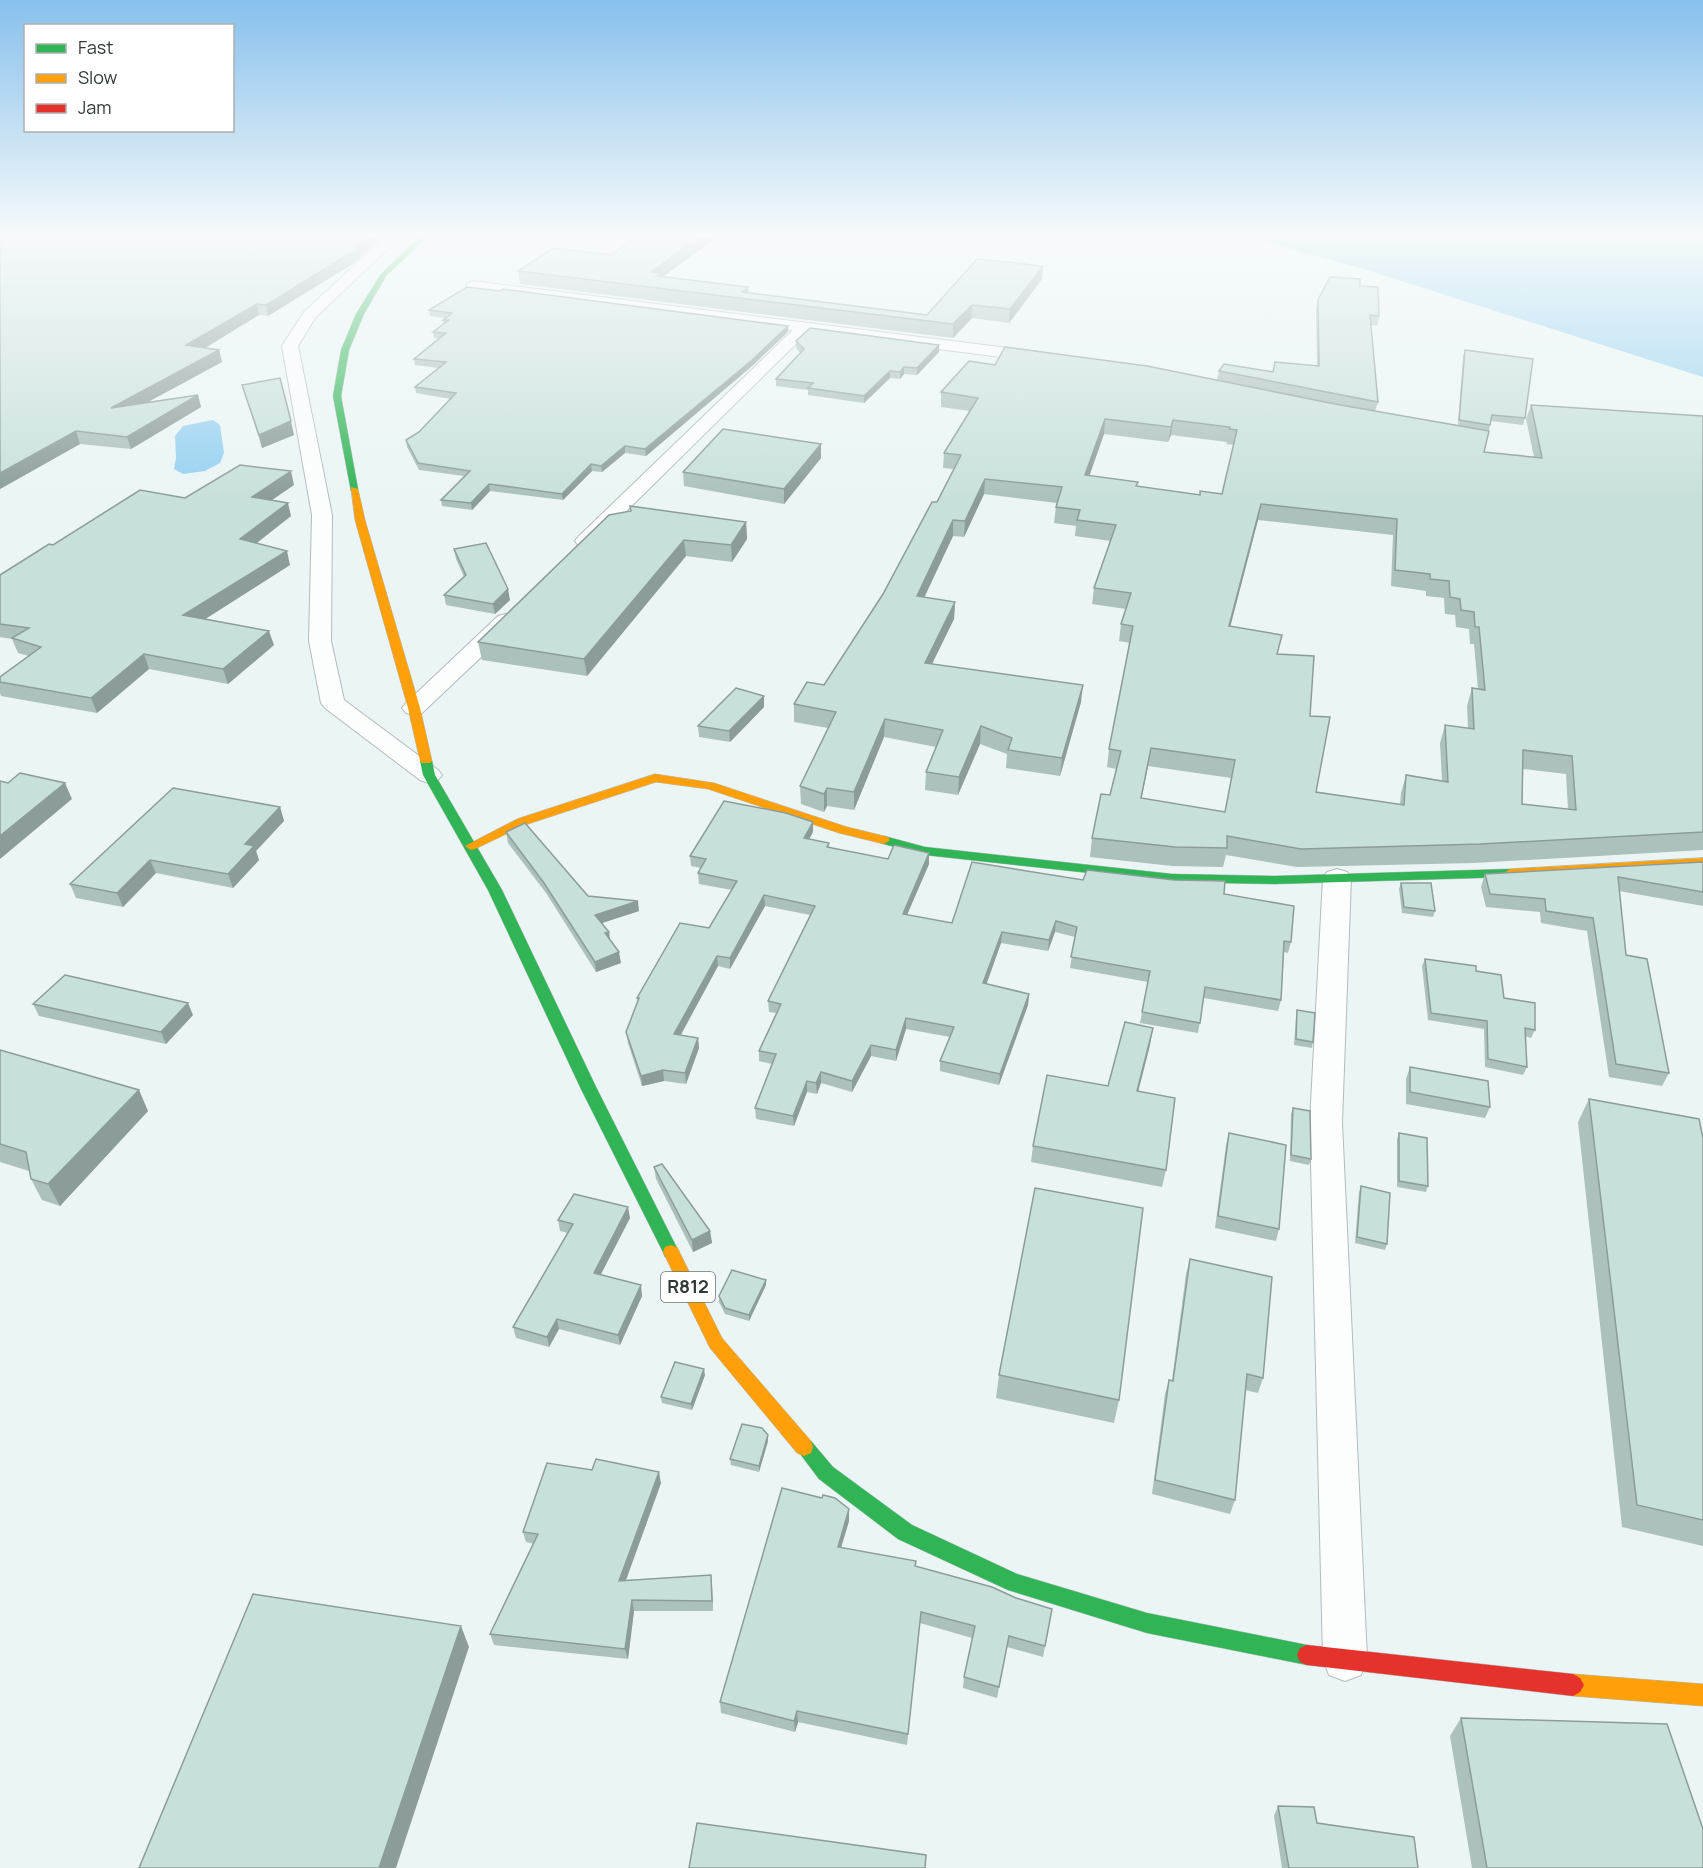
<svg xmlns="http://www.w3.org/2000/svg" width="1703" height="1868" font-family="Manrope,sans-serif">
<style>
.water{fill:#96d1f1}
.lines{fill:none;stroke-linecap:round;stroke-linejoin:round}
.street-casing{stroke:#b3bbbb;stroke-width:2}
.fast-casing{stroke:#b3bbbb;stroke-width:1}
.slow-casing{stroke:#b3bbbb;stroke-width:1}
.jam-casing{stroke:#b3bbbb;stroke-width:1}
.street{fill:#fcfefe;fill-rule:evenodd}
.fast{fill:#30b455;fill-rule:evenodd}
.slow{fill:#ff9f0a;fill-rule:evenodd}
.jam{fill:#e5322d;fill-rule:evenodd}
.wall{fill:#acc1bc;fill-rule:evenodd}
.shaded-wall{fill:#8c9d99}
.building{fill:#c8e0db;stroke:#8c9d99;stroke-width:1.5;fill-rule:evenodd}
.labels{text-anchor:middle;stroke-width:4.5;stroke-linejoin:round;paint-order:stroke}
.shield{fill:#fff;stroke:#6f7474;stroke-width:1.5}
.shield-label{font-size:18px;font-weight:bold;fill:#313838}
</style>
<rect width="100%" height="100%" fill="#ebf5f5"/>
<g class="water">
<polygon points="1249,237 1703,237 1703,377 1367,270"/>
<polygon points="213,420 220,425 224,453 220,463 205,471 183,474 174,469 176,458 175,436 183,426"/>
</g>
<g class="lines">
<defs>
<g id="street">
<polygon points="385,237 400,237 315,318 298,346 332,515 331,641 344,700 438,770 442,775 438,780 429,783 420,780 325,708 321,703 309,641 312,515 282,346 304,312"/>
<polygon points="473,281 1040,352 1048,357 1040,362 808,332 592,545 578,545 575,541 578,537 793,330 468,288 466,285"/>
<polygon points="506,614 514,616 517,621 514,626 422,713 414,715 406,713 402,708 406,703 498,616"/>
<polygon points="1337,869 1347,872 1351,878 1342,1122 1367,1659 1361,1675 1345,1681 1329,1675 1323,1659 1310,1122 1323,878 1327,872"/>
</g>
<g id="fast">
<polygon points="420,237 427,237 386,276 364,314 349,350 341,396 358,489 351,491 333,396 341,350 356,314 381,274"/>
<polygon points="426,757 432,761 435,775 502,890 597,1089 679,1252 677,1257 671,1259 665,1257 663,1252 581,1089 488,890 423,775 420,761"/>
<polygon points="884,836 925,847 1172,874 1275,876 1510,869 1516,873 1510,877 1275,884 1172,882 925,855 880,843 878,840"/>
<polygon points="804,1438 811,1441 833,1467 912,1525 1017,1574 1147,1613 1307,1645 1314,1648 1317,1655 1314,1662 1307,1665 1147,1633 1008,1590 898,1539 819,1479 795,1447 797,1441"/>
</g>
<g id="slow">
<polygon points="351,487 358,489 365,520 420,708 432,761 430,763 422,763 420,761 408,708 355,520"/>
<polygon points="655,774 714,783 847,827 888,837 890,840 884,844 839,833 708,789 656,782 525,825 475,849 471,850 465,846 517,819"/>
<polygon points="1703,858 1703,866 1510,877 1504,873 1510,869"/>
<polygon points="671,1245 677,1247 722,1338 811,1441 813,1447 811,1453 804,1456 797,1453 710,1348 663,1252 665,1247"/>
<polygon points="1573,1674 1703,1684 1703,1706 1573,1696 1566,1692 1562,1685 1566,1678"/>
</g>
<polygon id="jam" points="1307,1645 1573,1674 1580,1678 1584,1685 1580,1692 1573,1696 1307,1665 1300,1662 1297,1655 1300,1648"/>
</defs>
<use href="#street" class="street-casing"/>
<use href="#fast" class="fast-casing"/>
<use href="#slow" class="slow-casing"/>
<use href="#jam" class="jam-casing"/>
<use href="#street" class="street"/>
<use href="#fast" class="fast"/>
<use href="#slow" class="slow"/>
<use href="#jam" class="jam"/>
</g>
<g class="wall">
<polygon points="0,237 381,237 354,263 268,316 259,315 205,348 219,350 222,362 147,402 198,395 201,407 131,449 80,444 0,489"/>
<polygon points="637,237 717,237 663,277 748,287 748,293 927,315 1043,266 1042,279 1009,323 972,318 953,338 520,284 518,271 611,255"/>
<path d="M1360,286L1379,316L1377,326L1371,325L1378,402L1375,411L1458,425L1463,356L1465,350L1525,418L1523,425L1491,421L1484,452L1534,457L1526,419L1531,405L1703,416V850L1474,863L1297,867L1226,855L1223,867L1172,866L1090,857L1092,838L1110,795L1116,769L1107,767L1109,749L1130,643L1119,641L1121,624L1126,609L1092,604L1094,588L1111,541L1075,536L1076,526L1054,523L1056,507L1057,503L984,494L964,537L953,536L924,597L955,602L954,619L932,664L1081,702L1060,776L1006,768L1007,754L980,744L958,795L925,790L926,772L936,747L884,737L854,810L827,806L824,812L801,804L800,786L828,728L794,722V704L824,685L883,594L937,502L954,469L943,468L944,453L970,411L941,407V392L995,365L1217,380L1219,371L1273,372L1317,366L1316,309L1318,300ZM1104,434L1168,442L1171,435L1227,442L1226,444L1234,445L1222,494L1200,495L1137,486L1089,476ZM1258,520L1393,535L1391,586L1426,591V596L1444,598L1445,614L1455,615L1456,627L1469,629L1470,644H1474L1478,689L1472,688L1467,706L1468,728L1445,725L1440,743L1442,781L1406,775L1401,793L1400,804L1316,792L1310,716L1277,654L1230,627ZM1148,766L1231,778L1225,812L1141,798ZM1523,769L1566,774L1568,810L1522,804Z"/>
<polygon points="429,310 788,326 788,332 751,367 646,456 625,453 602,472 592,471 563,500 490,491 472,510 442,506 441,500 464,476 419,470 407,447 406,440 419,432 451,399 416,393 415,387 439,368 415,365 414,359 440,339 434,338 433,332 443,324 443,320 445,318 430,316"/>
<polygon points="796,341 939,352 917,375 904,374 900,379 890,378 864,403 808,395 808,390 776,386 776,379 800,353 796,348"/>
<polygon points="242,385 294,435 262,448"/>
<polygon points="821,458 784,504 684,486 683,472"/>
<polygon points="294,485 271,500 291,516 256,543 290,565 205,619 274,645 228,684 149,669 97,713 1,696 0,693 0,677 29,656 18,653 12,639 0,637 0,575 53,545 185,498"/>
<polygon points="609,515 746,522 747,539 732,562 686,556 587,676 482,660 478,642"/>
<polygon points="454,549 510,600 495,614 446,605 444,595 464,577 456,559"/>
<polygon points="764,696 764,707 730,742 699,737 698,726"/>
<polygon points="280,807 284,821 256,851 259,860 233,888 156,873 123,907 76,898 70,884"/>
<polygon points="506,832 588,896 639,911 602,923 609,932 610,940 621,963 596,972 546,893 508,843"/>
<polygon points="813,832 809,839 829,843 829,848 888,859 929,853 929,864 907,915 952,923 1083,880 1224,894 1291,942 1288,953 1284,952 1281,1000 1278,1011 1204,998 1198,1033 1140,1023 1148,982 1070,968 1075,937 1055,932 1048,951 1001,943 986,984 1029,994 1028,1005 999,1085 940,1071 940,1061 950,1037 906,1029 896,1061 871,1056 852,1092 821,1083 817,1094 807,1092 794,1126 756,1119 755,1108 772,1064 759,1061 759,1051 776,1013 769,1012 768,1001 810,915 765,906 730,969 718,966 681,1035 698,1038 699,1048 686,1084 664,1081 642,1086 628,1043 626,1032 638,1003 637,998 709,928 732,890 699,884 698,873 701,868 691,866 690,856"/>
<polygon points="1703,862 1703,906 1619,891 1626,955 1669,1073 1662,1086 1609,1077 1587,931 1541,923 1540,912 1486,907 1481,887 1485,874"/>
<polygon points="1401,883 1435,911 1433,917 1402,913 1399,889"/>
<polygon points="1425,959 1476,971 1504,998 1535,1030 1531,1038 1525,1036 1527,1067 1523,1075 1485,1067 1484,1029 1428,1020 1422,966"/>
<polygon points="33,1004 193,1015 166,1044 39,1016"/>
<polygon points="1297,1010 1313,1042 1312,1048 1294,1045 1296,1016"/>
<polygon points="1150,1045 1138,1091 1166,1170 1162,1187 1031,1162 1033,1146 1108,1086"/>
<polygon points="0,1050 148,1111 60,1206 42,1200 31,1179 29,1171 0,1162"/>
<polygon points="1410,1067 1490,1107 1485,1118 1406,1104 1406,1079"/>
<polygon points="1589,1099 1703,1138 1703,1546 1622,1527 1578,1122"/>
<polygon points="1293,1108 1311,1159 1309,1165 1290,1161 1291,1114"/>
<polygon points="1229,1133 1279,1229 1276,1241 1215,1228 1226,1145"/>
<polygon points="1399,1133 1428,1186 1426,1192 1397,1187 1397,1139"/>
<polygon points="654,1167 710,1231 712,1243 693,1252 656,1179"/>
<polygon points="1361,1186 1387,1244 1385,1250 1355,1243 1359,1192"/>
<polygon points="630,1218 600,1275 642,1296 620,1345 559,1329 549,1347 516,1338 513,1327 568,1233 560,1231 558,1220"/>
<polygon points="1190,1259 1263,1378 1258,1393 1245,1390 1235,1500 1230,1514 1152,1494 1165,1394 1169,1380 1172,1380 1186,1274"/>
<polygon points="766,1285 749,1321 725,1314 719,1302 719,1296"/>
<polygon points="705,1375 692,1410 662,1403 661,1397"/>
<polygon points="999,1375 1119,1400 1114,1423 996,1398"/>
<polygon points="768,1441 759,1472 731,1465 730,1459"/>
<polygon points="661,1483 626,1580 711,1575 713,1611 634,1611 628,1659 494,1645 490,1634 534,1544 526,1542 523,1532"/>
<polygon points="849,1521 841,1547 916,1566 1052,1609 1043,1657 1007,1647 997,1698 963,1688 964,1677 972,1638 920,1623 907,1745 798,1722 795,1732 721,1713 720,1702"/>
<polygon points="1461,1718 1703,1868 1472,1868 1450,1736"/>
<polygon points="1278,1806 1317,1823 1418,1868 1282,1868 1274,1816"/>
</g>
<g class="shaded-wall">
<polygon points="368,237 381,237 354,263 268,316 266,305"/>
<polygon points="699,237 717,237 662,277 663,286 651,272"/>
<polygon points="1043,266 1042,279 1009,323 1010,309"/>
<polygon points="748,287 749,299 742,292"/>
<polygon points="257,304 259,315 190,357 186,345"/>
<polygon points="972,305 972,318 953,338 953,324"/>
<polygon points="788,326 788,332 751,367 646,456 645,449"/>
<polygon points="939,345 939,352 917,375 917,368"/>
<polygon points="219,350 222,362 115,420 111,408"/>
<polygon points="904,367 904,374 900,379 900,372"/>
<polygon points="890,371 890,378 864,403 864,396"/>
<polygon points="198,395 201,407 131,449 127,437"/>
<polygon points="1105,419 1104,434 1084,491 1085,475"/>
<polygon points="1173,420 1171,435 1168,442 1171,427"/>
<polygon points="291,421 294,435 262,448 259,435"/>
<polygon points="76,431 80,444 0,489 0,473"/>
<polygon points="821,444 821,458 784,504 784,489"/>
<polygon points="625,446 625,453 602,472 601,466"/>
<polygon points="591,464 592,471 563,500 562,494"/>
<polygon points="291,471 294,485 256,511 252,497"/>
<polygon points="985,479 984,494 964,537 965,521"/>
<polygon points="489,484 490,491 472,510 471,503"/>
<polygon points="288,503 291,516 244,553 240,539"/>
<polygon points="1261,504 1258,520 1226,643 1229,626"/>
<polygon points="953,520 953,536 917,613 917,596"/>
<polygon points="746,522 747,539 732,562 731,545"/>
<polygon points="684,540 686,556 587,676 584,659"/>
<polygon points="287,551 290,565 188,630 183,615"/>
<polygon points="508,589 510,600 495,614 493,604"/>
<polygon points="955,602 954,619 924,680 925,663"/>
<polygon points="269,631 274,645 228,684 223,669"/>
<polygon points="144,654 149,669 97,713 91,698"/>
<polygon points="1083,685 1081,702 1060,776 1062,758"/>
<polygon points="764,696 764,707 730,742 729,731"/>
<polygon points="885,719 884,737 854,810 854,792"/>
<polygon points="981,726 980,744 958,795 959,777"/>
<polygon points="1151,748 1148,766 1138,816 1141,798"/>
<polygon points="65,783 72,799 0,859 0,836"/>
<polygon points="827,788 827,806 824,812 824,794"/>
<polygon points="280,807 284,821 256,851 259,860 233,888 228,874 245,844"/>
<polygon points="813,822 813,832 804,849 804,838"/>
<polygon points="929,853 929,864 903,924 903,914"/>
<polygon points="150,860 156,873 123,907 117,893"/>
<polygon points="764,895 765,906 730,969 730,958"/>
<polygon points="638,901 639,911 596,925 595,915"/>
<polygon points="1056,921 1055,932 1048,951 1049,940"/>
<polygon points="609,932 610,942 605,933"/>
<polygon points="1002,932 1001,943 983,994 983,983"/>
<polygon points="619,952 621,963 596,972 595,962"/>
<polygon points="717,956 718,966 675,1045 674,1034"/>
<polygon points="1029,994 1028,1005 999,1085 1000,1074"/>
<polygon points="188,1003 193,1015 166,1044 161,1032"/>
<polygon points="906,1018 906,1029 896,1061 896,1050"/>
<polygon points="1153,1028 1150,1045 1134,1108 1137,1091"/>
<polygon points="698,1038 699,1048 686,1084 685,1073"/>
<polygon points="871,1045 871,1056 852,1092 852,1081"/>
<polygon points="663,1070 664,1081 642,1086 641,1076"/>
<polygon points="821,1072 821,1083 817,1094 816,1083"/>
<polygon points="807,1081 807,1092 794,1126 793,1116"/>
<polygon points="139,1090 148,1111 60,1206 48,1184"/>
<polygon points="628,1207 630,1218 596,1284 594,1273"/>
<polygon points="710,1231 712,1243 693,1252 692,1240"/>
<polygon points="766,1280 766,1285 749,1321 749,1315"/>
<polygon points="641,1285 642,1296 620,1345 618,1335"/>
<polygon points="557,1319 559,1329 549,1347 547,1337"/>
<polygon points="704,1369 705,1375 692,1410 691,1404"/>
<polygon points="768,1435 768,1441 759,1472 759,1466"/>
<polygon points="659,1472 661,1483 622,1591 619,1581"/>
<polygon points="849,1509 849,1521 838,1558 838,1547"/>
<polygon points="711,1575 712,1586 713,1611 712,1601"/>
<polygon points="632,1600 634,1611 628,1659 625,1649"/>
<polygon points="461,1626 469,1647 396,1868 379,1868"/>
<polygon points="797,1711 798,1722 795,1732 794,1721"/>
</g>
<g class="building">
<polygon points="0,237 368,237 352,252 266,305 257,304 186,345 219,350 111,408 198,395 127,437 76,431 0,473"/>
<polygon points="637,237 699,237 651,272 662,273 657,276 748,287 742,292 927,315 977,259 1043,266 1010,309 972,305 953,324 518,271 553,248 611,255"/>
<polygon points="1330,277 1360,279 1360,286 1378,287 1379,316 1370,315 1378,402 1219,371 1224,364 1273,372 1275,362 1319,366 1318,300"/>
<polygon points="467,287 500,291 503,289 788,326 751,361 645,449 625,446 601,466 591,464 562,494 489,484 471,503 441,500 470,471 418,463 406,440 419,432 456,393 415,387 446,362 414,359 446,333 433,332 449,320 443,320 452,313 429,310"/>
<polygon points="810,328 939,345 917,368 904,367 900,372 890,371 864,396 808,388 813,383 776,379 804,349 796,341"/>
<path d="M1005,347L1147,366L1335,404L1489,431L1484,452L1542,458L1531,405L1703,416V832L1480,844L1301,849L1227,836V848L1175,847L1092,838L1101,794L1110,795L1121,751L1109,749L1133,626L1121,624L1131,593L1094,588L1116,525L1077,520L1080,510L1056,507L1062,487L985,479L965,521L953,520L917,596L955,602L925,663L1083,685L1062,758L1008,750L1012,738L981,726L959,777L926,772L943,730L885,719L854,792L827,788L824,794L800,786L836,712L794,704L807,682L824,685L883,594L932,502H937L961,455L944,453L978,398L941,392L969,361L995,365ZM1105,419L1171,427L1173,420L1230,427L1229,429L1237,430L1222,494L1200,491V495L1136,486L1138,482L1085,475ZM1261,504L1397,519L1395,570L1430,574V579L1449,581L1450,597L1460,599L1461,610L1474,612L1475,627H1479L1485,690L1472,688L1474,729L1445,725L1448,782L1406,775L1404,805L1316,792L1330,717L1310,716L1314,656L1277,654L1282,635L1229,626ZM1151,748L1235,760L1225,812L1141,798ZM1523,750L1572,756L1576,810L1522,804Z"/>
<polygon points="1465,350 1533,359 1525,418 1492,415 1490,425 1459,420"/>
<polygon points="280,378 291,421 259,435 242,385"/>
<polygon points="723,429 821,444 784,489 683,472"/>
<polygon points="240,465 291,471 252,497 288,503 240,539 287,551 183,615 269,631 223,669 144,654 91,698 0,682 0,677 41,647 12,638 29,628 0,624 0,575 49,544 53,545 140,490 185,498"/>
<polygon points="630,506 746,522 731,545 684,540 584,659 478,642 609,515 631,511"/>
<polygon points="486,543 508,589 493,604 444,595 466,575 454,549"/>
<polygon points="736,688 764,696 729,731 698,726"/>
<polygon points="20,773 65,783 0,836 0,781 8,783"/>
<polygon points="173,788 280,807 245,844 254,846 228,874 150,860 117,893 70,884"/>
<polygon points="724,801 786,813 813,822 804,838 829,843 827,847 888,859 894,845 929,853 903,914 952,923 972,862 1083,880 1087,870 1174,880 1225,881 1224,894 1294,906 1291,942 1284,941 1281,1000 1205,987 1200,1023 1142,1012 1150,971 1071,957 1077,927 1056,921 1049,940 1002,932 983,983 1029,994 1000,1074 940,1061 954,1027 906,1018 896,1050 871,1045 852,1081 821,1072 816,1083 807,1081 793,1116 755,1108 776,1054 759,1051 781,1004 768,1001 815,906 764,895 730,958 717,956 674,1034 698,1038 685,1073 663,1070 641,1076 626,1032 639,998 637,998 680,923 709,928 737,881 698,873 706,859 690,856"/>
<polygon points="525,823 588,896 638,901 595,915 609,932 605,933 619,952 595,962 544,883 506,832"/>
<polygon points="1703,862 1703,892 1618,877 1626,955 1647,959 1669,1073 1616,1064 1593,918 1546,911 1545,899 1490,894 1485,874"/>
<polygon points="1401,883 1431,883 1435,911 1404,907"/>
<polygon points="1425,959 1476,966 1476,971 1501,975 1504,998 1535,1003 1535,1030 1525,1028 1527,1067 1488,1059 1487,1021 1431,1013"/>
<polygon points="65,975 188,1003 161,1032 33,1004"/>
<polygon points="1297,1010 1315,1013 1313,1042 1296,1039"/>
<polygon points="1125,1022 1153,1028 1137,1091 1175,1098 1166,1170 1033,1146 1047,1075 1108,1086"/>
<polygon points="0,1050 139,1090 48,1184 31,1179 26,1152 0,1144"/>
<polygon points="1410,1067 1488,1081 1490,1107 1410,1092"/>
<polygon points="1589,1099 1699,1119 1703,1138 1703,1520 1637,1505"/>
<polygon points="1293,1108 1310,1111 1311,1159 1291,1155"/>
<polygon points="1229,1133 1286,1145 1279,1229 1218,1216"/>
<polygon points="1399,1133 1427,1138 1428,1186 1399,1181"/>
<polygon points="662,1164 710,1231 692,1240 654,1167"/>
<polygon points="1361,1186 1390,1193 1387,1244 1357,1237"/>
<polygon points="1035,1188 1143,1208 1119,1400 999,1375"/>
<polygon points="574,1194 628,1207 594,1273 641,1285 618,1335 557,1319 547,1337 513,1327 573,1224 558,1220"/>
<polygon points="1190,1259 1272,1277 1263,1378 1247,1374 1235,1500 1155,1480 1169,1380 1173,1381"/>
<polygon points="732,1270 766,1280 749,1315 725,1308 719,1296"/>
<polygon points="675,1362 704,1369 691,1404 661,1397"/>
<polygon points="742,1424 762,1428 768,1435 759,1466 730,1459"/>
<polygon points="596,1459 659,1472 619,1581 711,1575 712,1601 632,1600 625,1649 490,1634 538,1534 523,1532 547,1463 592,1470"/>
<polygon points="782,1488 822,1498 823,1495 835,1498 849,1509 838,1547 916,1561 915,1566 992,1587 1016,1598 1052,1609 1045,1646 1009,1636 999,1687 964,1677 975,1626 921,1612 908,1734 797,1711 794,1721 720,1702"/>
<polygon points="253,1594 461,1626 379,1868 139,1868"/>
<polygon points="1461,1718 1667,1724 1703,1829 1703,1868 1487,1868"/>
<polygon points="1278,1806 1314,1807 1317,1823 1414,1837 1418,1868 1289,1868"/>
<polygon points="697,1823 926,1855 925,1868 689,1868"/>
</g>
<linearGradient id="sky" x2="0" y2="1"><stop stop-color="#87c0ec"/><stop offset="0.47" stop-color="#f6fafa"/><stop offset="1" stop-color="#f6fafa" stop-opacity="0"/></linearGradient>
<rect width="1703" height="499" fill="url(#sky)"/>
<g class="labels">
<rect class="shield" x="661" y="1272" width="54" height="30" rx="4.5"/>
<g class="shield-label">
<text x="688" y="1293">R812</text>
</g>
</g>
<rect x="24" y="24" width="210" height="108" fill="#ffffff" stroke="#adafaf" stroke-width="1.5"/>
<rect x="36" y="44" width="30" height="9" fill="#30b455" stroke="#adafaf" stroke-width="1.5"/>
<text x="78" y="54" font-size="18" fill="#313838">Fast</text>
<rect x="36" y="74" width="30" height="9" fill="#ff9f0a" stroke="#adafaf" stroke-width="1.5"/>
<text x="78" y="84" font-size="18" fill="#313838">Slow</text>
<rect x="36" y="104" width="30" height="9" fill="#e5322d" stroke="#adafaf" stroke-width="1.5"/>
<text x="78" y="114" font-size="18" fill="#313838">Jam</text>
</svg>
